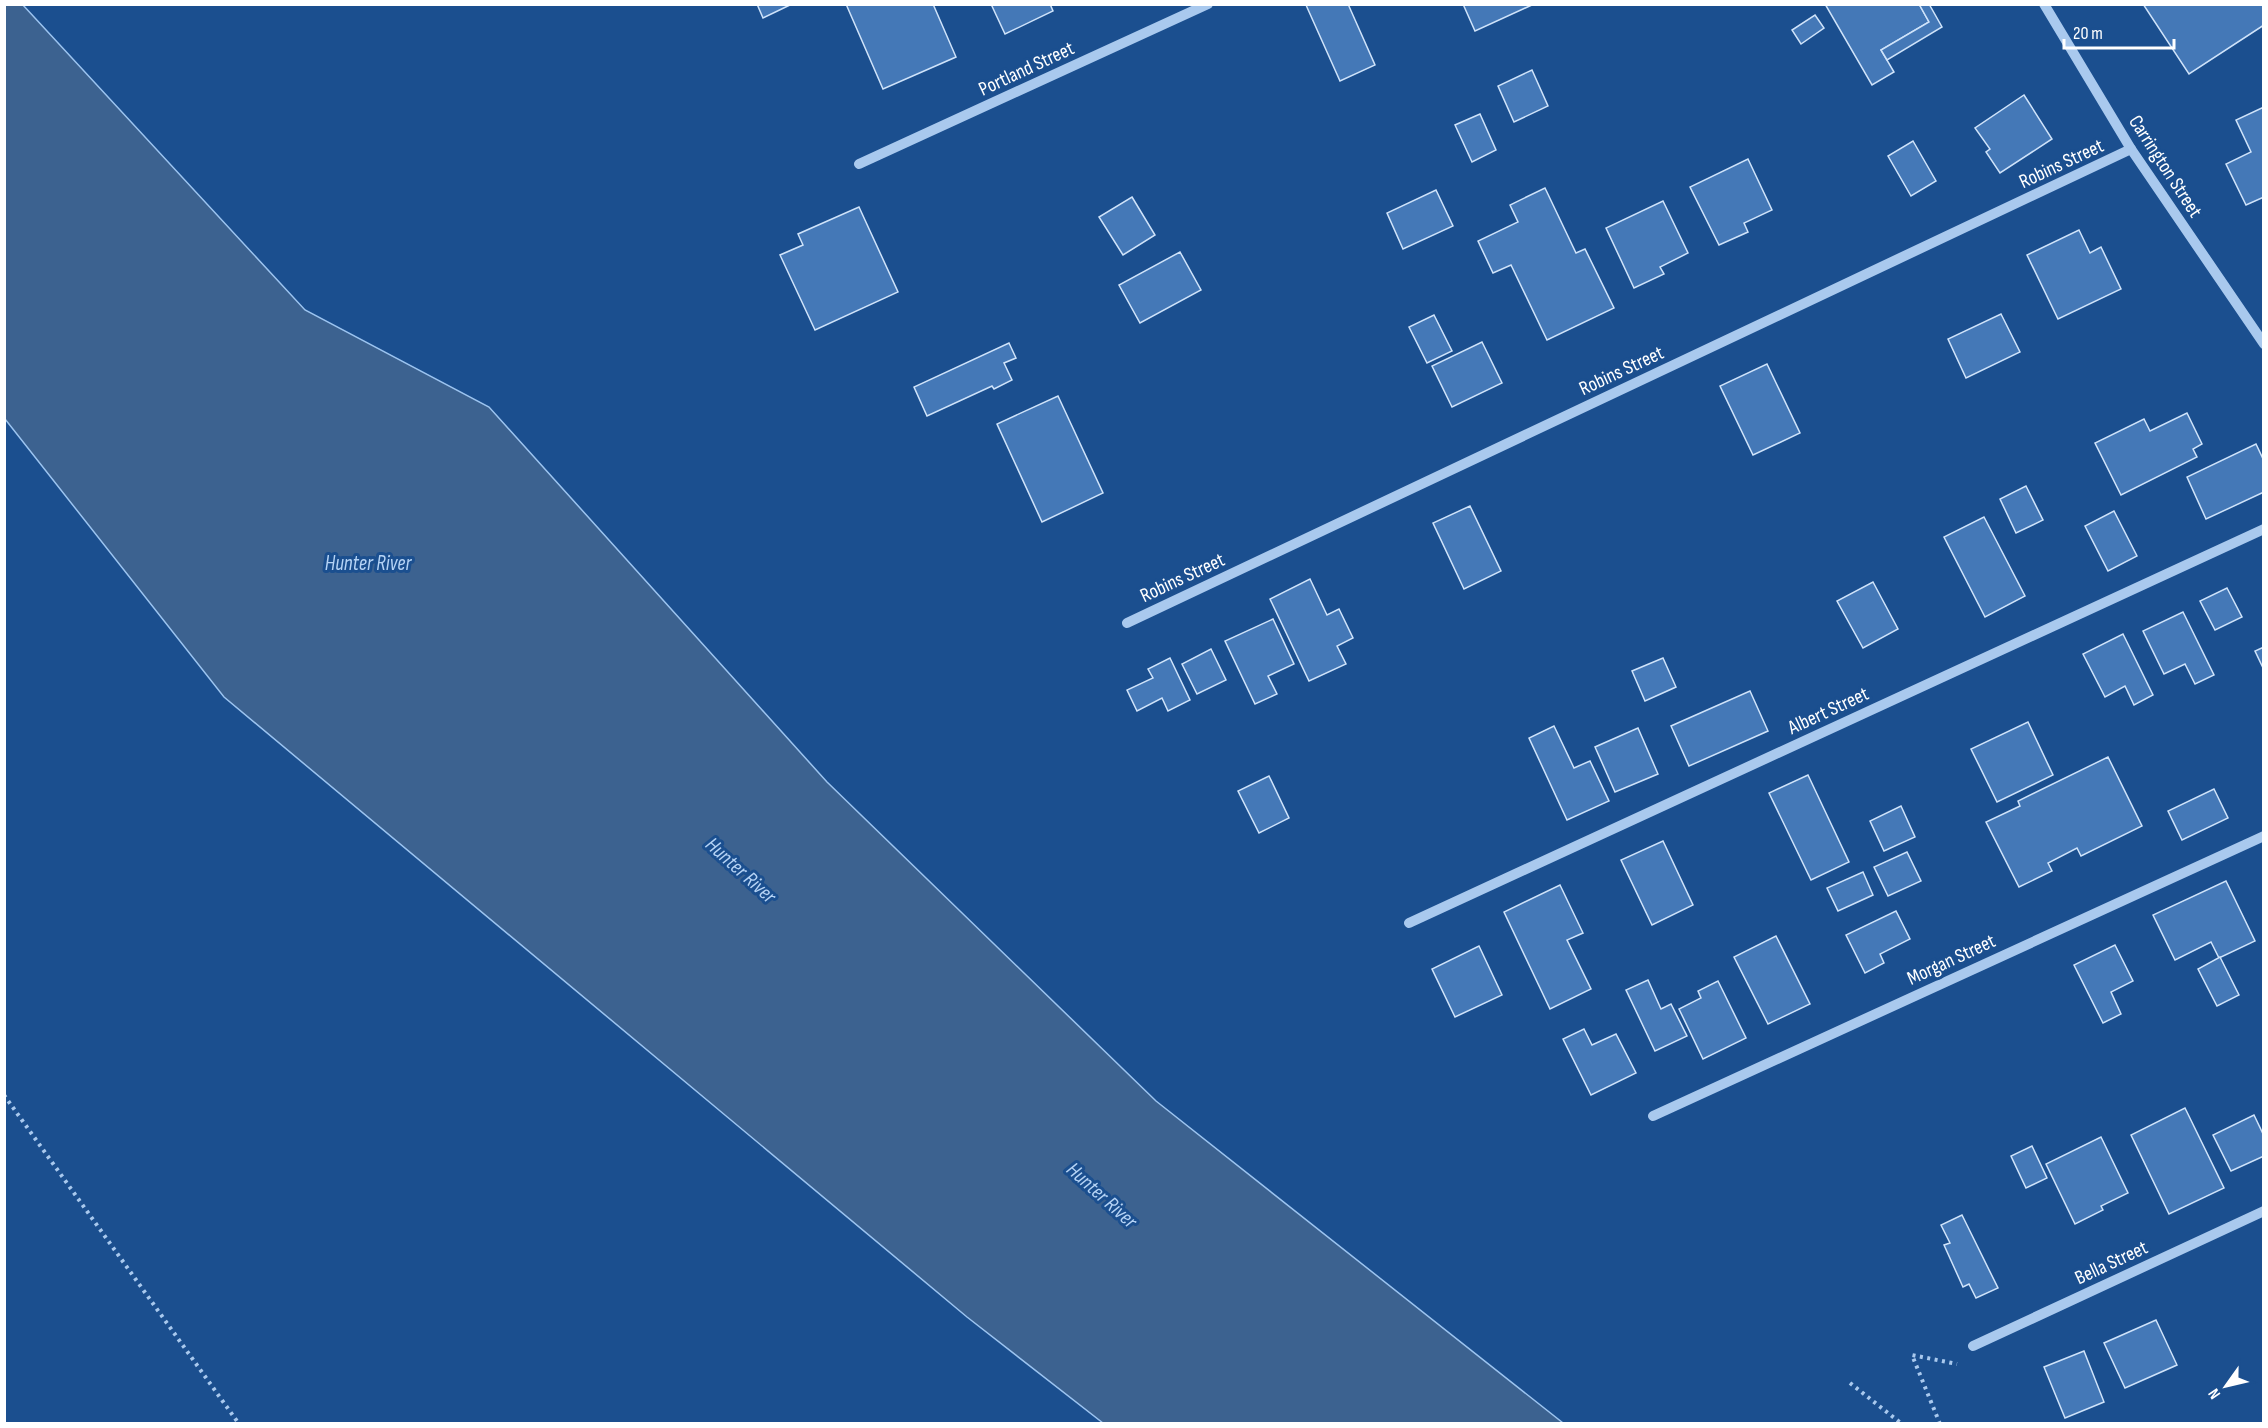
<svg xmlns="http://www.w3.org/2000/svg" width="2268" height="1428" font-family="'Sofia Sans Condensed',sans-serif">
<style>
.water{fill:#3c6290;stroke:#9cc4f0;stroke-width:1.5}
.building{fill:#4478b7;stroke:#cfe3fa;stroke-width:1.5}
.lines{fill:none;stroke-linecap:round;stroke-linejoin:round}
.path{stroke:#a9c9ee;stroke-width:4;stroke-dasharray:3 4.5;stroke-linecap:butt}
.minor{stroke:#a9c9ee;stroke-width:10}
.labels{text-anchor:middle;stroke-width:6;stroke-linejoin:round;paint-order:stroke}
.street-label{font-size:20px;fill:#fff;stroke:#1b4f8f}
.water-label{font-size:21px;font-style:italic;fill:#b5d3f5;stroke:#1b4f8f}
</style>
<rect width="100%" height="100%" fill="#1b4f8f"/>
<polygon class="water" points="22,4 305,310 489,407 827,782 1156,1101 1563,1423 1103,1423 967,1317 224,697 5,419 4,5"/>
<g class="building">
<polygon points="757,4 792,4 763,18"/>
<polygon points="846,4 933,4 956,57 883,89"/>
<polygon points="991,4 1050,4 1053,11 1005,34"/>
<polygon points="1348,4 1375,65 1340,81 1306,5"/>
<polygon points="1463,4 1534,4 1475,31"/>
<polygon points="1825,4 1919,4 1929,22 1881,50 1894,72 1872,85"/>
<polygon points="1919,4 1929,4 1942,27 1887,60 1881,50 1929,22"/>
<polygon points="2143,4 2264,4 2264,25 2189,74"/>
<polygon points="1815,15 1824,28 1801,44 1792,30"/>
<polygon points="1532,70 1548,106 1514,122 1498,86"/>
<polygon points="2024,95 2052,139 2000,173 1986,152 1990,149 1975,128"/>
<polygon points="2264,107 2264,197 2246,205 2226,164 2251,152 2236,120"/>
<polygon points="1480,114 1496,150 1472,162 1455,125"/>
<polygon points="1913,141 1936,181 1911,196 1888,156"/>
<polygon points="1748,159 1772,210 1744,223 1748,232 1719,245 1690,187"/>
<polygon points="1545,188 1576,253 1585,249 1614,308 1547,340 1511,265 1493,273 1478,241 1518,222 1510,205"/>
<polygon points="1436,190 1453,226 1403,249 1387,213"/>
<polygon points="1132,197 1155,235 1123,255 1099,217"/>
<polygon points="1663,201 1688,253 1660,267 1664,274 1634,288 1606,228"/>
<polygon points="859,207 898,292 815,330 780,255 803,245 798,234"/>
<polygon points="2079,230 2090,253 2101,247 2121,289 2058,319 2027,255"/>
<polygon points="1180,252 1201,290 1140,323 1119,285"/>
<polygon points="2001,314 2020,352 1966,378 1948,339"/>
<polygon points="1434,315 1452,351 1427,363 1409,327"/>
<polygon points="1482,342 1502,383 1452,407 1432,366"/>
<polygon points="1009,343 1016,358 1004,363 1012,380 994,389 992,386 927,416 914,387"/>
<polygon points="1767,364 1800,433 1753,455 1720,386"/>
<polygon points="1058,396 1103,493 1042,522 997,424"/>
<polygon points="2187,413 2202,444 2193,449 2197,457 2121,495 2095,443 2144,419 2150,431"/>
<polygon points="2256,444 2264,461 2264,492 2206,519 2187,477"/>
<polygon points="2026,486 2043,520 2016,533 2000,499"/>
<polygon points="1470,506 1501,571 1464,589 1433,523"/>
<polygon points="2114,511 2137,556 2108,571 2085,526"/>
<polygon points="1984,517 2025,596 1985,617 1944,537"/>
<polygon points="1310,579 1327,615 1339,609 1353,638 1337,646 1346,664 1309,681 1270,599"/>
<polygon points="1873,582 1898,629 1863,648 1837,601"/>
<polygon points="2227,588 2242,617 2215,630 2200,601"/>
<polygon points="2183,612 2214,675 2195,684 2185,664 2164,674 2143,631"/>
<polygon points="1273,619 1294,664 1268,676 1277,694 1255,704 1225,641"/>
<polygon points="2123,634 2153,695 2134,705 2125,686 2105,697 2083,654"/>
<polygon points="2264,647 2264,670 2255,651"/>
<polygon points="1211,649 1226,680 1197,694 1182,664"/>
<polygon points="1170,658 1190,700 1168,711 1162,698 1137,711 1127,690 1153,678 1148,669"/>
<polygon points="1663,658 1676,687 1645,701 1632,671"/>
<polygon points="1750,691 1768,731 1689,766 1671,726"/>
<polygon points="2028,722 2053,775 1997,802 1971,749"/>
<polygon points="1554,726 1574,768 1590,761 1609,801 1567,820 1529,738"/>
<polygon points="1638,728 1658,774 1615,792 1595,747"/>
<polygon points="2108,757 2142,826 2081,856 2077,848 2048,863 2052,871 2019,887 1986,822 2020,806 2018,801"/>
<polygon points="1808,775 1849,862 1811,880 1769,793"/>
<polygon points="1269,776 1289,818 1259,833 1238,791"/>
<polygon points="2214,789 2228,818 2182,840 2168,811"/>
<polygon points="1901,806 1915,837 1884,851 1870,821"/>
<polygon points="1663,841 1693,905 1652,925 1621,860"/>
<polygon points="1907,852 1921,881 1888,896 1874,867"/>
<polygon points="1863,872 1873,895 1838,911 1827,888"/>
<polygon points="2226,881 2255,941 2219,958 2211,942 2175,960 2153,915"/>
<polygon points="1560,885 1583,933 1567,940 1591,989 1550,1009 1504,912"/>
<polygon points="1896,911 1910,939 1880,954 1884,963 1865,973 1846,935"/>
<polygon points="1776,936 1810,1004 1768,1024 1734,957"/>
<polygon points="2115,945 2133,981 2111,992 2121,1014 2103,1023 2074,965"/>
<polygon points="1479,946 1502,995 1455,1017 1432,969"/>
<polygon points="2220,957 2239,995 2217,1006 2198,969"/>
<polygon points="1648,980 1661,1009 1671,1004 1687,1036 1655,1051 1626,990"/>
<polygon points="1718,981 1746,1038 1703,1059 1679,1009 1701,998 1698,991"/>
<polygon points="1584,1029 1592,1045 1616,1034 1636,1073 1591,1095 1563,1039"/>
<polygon points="2185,1108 2224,1188 2169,1214 2131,1135"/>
<polygon points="2254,1115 2264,1136 2264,1156 2231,1171 2213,1135"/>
<polygon points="2101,1137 2128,1193 2101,1206 2103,1210 2075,1224 2046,1164"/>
<polygon points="2032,1146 2047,1178 2026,1188 2011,1156"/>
<polygon points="1962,1215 1998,1288 1976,1298 1969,1284 1963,1287 1944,1245 1950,1243 1941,1225"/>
<polygon points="2156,1320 2177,1365 2125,1388 2104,1343"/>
<polygon points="2084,1351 2104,1402 2065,1418 2044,1367"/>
</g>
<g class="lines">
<g class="path">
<polyline points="4,1095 239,1424"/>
<polyline points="1850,1383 1902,1424"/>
<polyline points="1940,1424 1912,1355 1957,1364"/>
</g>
<g class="minor">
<polyline points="2044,4 2131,149 2264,344"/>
<polyline points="859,164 1208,4"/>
<polyline points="1127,623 2131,149"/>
<polyline points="1409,923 2264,529"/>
<polyline points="1653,1116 2264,836"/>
<polyline points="1973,1346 2264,1211"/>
</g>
</g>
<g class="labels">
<g class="street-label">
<text transform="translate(1026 68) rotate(-25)" y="7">Portland Street</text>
<text transform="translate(2061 163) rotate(-25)" y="7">Robins Street</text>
<text transform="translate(2166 166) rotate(57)" y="7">Carrington Street</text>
<text transform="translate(1621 370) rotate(-25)" y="7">Robins Street</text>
<text transform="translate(1182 577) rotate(-25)" y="7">Robins Street</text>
<text transform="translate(1828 710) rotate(-25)" y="7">Albert Street</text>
<text transform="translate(1951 959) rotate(-25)" y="7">Morgan Street</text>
<text transform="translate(2111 1262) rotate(-25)" y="7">Bella Street</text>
</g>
<g class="water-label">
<text x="368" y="570">Hunter River</text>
<text transform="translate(741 870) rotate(42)" y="7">Hunter River</text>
<text transform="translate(1102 1195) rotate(42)" y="7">Hunter River</text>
</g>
</g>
<rect width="2268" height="1428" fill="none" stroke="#ffffff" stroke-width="12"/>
<g transform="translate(2226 1386) rotate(236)" stroke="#1b4f8f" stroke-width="4.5" paint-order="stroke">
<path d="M0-4.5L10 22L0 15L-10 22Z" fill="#ffffff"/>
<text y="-9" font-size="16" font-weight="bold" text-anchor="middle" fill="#ffffff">N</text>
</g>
<path d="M2064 39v9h110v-9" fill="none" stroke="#ffffff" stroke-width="3"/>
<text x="2073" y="39" font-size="18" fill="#ffffff" stroke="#1b4f8f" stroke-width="4.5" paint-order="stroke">20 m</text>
</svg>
